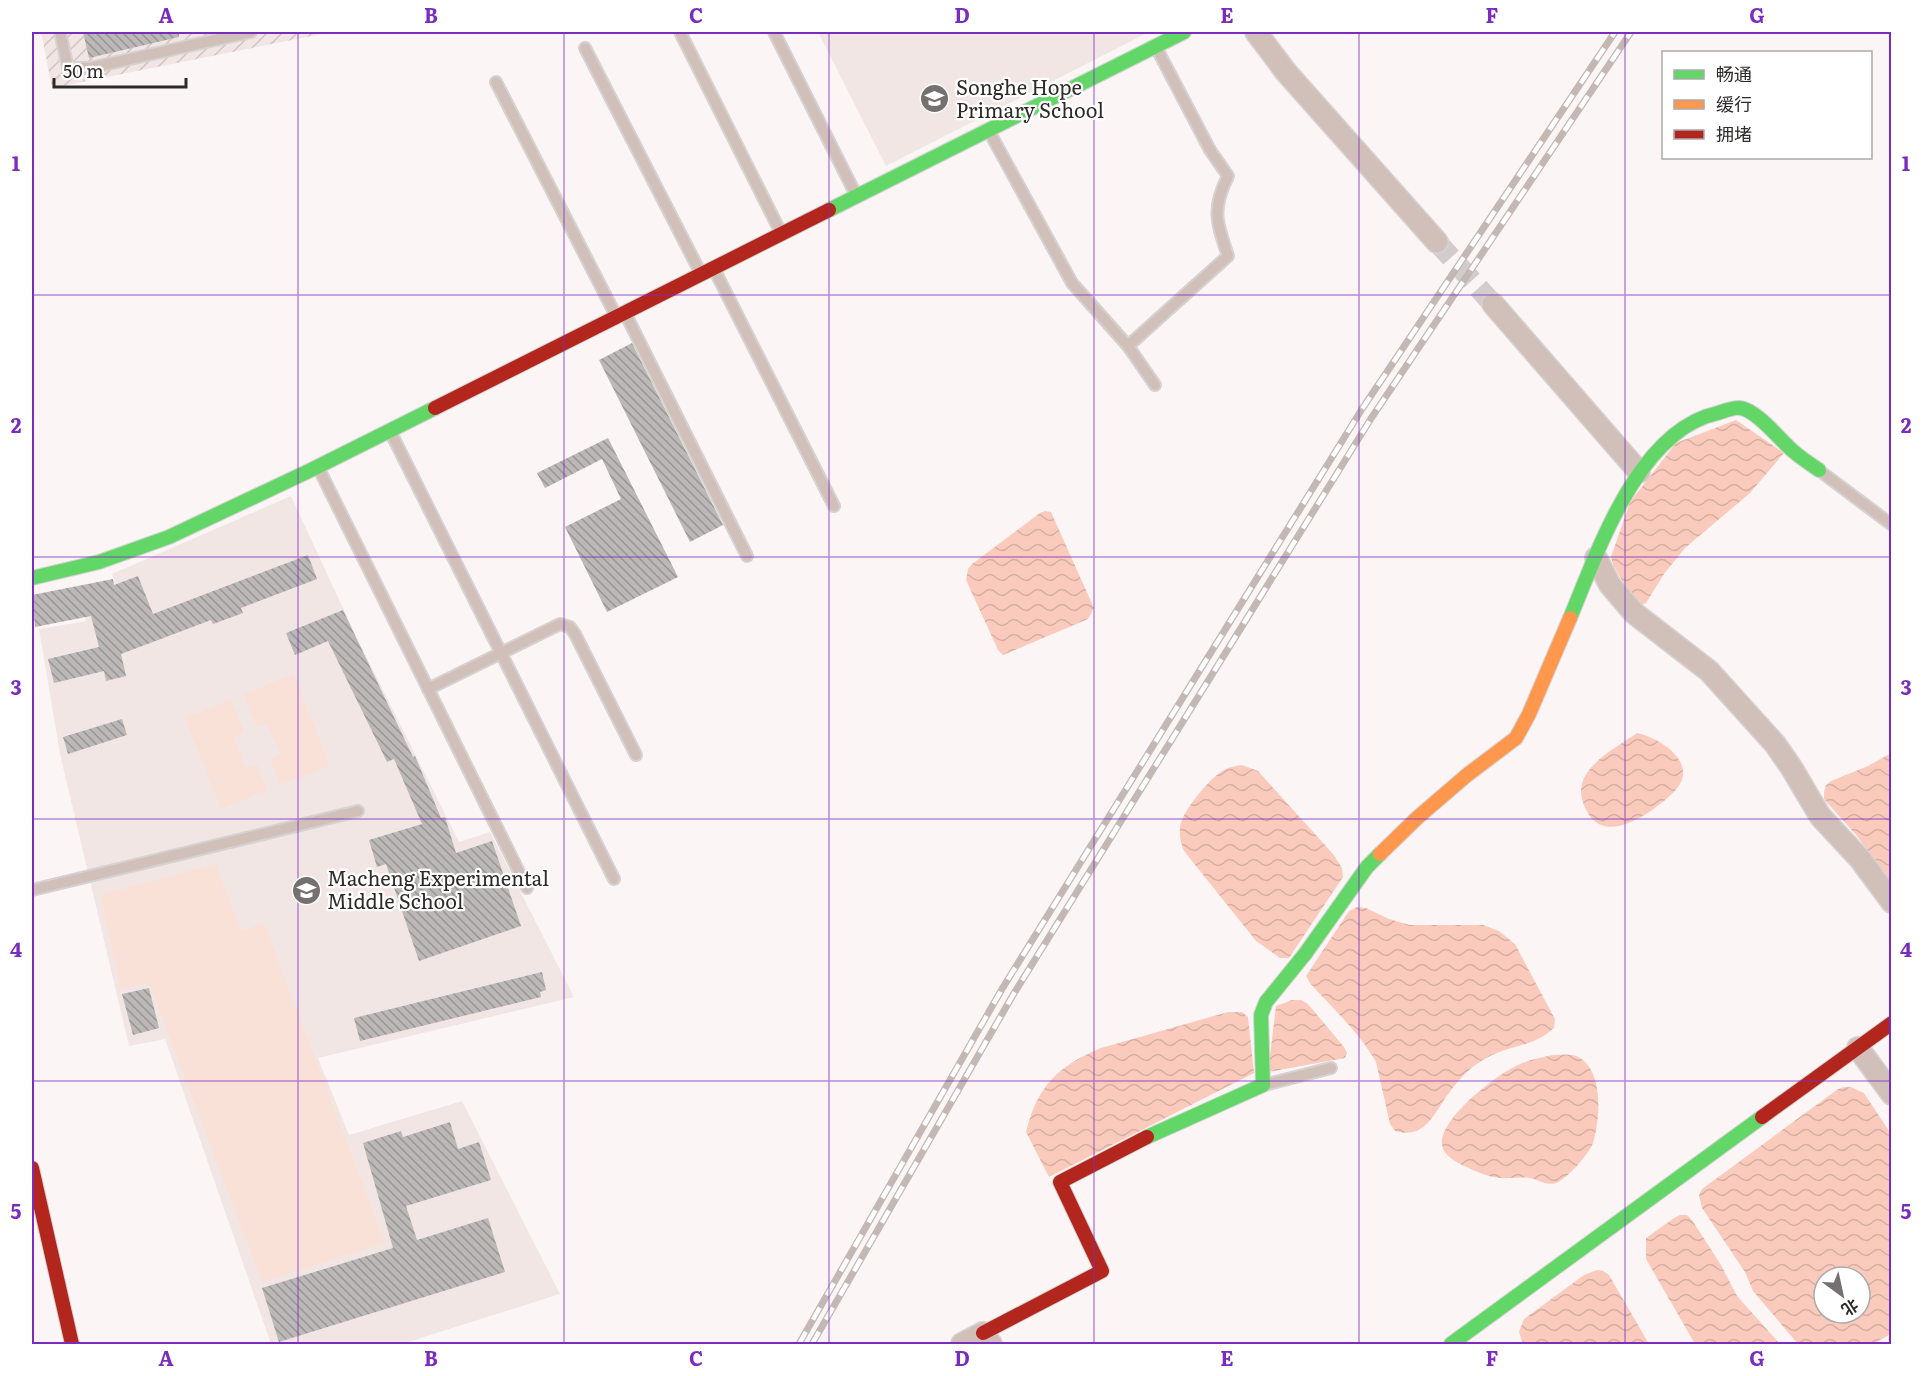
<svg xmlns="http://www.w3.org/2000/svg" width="1923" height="1376" font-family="Literata,'Noto Sans SC',serif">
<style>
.built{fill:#f1e6e3}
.industrial{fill:url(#industrial-furrows)}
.green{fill:#fae1d8}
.water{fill:url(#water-waves);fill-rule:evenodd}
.building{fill:url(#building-back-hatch)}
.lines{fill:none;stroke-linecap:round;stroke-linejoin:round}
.street-tunnel{stroke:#d2cdcc;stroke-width:21;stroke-dasharray:21 10;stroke-linecap:butt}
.lane-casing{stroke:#d5d2d1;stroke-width:14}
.street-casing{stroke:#d5d2d1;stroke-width:24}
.fast-casing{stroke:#d5d2d1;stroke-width:16}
.slow-casing{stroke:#d5d2d1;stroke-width:16}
.jam-casing{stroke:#d5d2d1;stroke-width:16}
.lane{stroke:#d1c0ba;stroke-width:10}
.street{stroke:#d1c0ba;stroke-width:21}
.fast{stroke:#63d668;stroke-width:14}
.slow{stroke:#ff974d;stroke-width:14}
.jam{stroke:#b3261e;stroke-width:14}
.rail-casing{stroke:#c3b8b4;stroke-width:7}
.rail{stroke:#fff;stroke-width:4.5;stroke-dasharray:14;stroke-linecap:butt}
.grid{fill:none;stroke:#7b2cbf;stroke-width:1.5;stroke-opacity:0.55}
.labels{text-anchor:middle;stroke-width:4.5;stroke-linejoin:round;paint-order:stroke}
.poi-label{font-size:20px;fill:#2d2a29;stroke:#fff;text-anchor:start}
.neatline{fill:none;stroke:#7b2cbf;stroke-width:2}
.grid-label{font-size:20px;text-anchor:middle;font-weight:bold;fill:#7b2cbf}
</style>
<defs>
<pattern id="industrial-furrows" width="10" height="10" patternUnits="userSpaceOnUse" patternTransform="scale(1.5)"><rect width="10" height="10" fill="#f1e6e3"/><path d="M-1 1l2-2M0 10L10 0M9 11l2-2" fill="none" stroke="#cfc5c3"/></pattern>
<pattern id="water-waves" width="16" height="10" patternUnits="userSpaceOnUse" patternTransform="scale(1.5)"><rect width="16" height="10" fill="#facbbc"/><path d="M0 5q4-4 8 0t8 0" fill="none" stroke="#d7aea2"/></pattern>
<pattern id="building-back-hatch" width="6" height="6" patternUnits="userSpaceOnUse" patternTransform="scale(1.5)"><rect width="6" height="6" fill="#bbb8b7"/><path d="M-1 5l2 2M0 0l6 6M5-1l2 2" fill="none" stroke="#989695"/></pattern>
</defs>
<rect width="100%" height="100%" fill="#fbf6f5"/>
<g class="built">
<polygon points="818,32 1149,32 886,166"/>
<polygon points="291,496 355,634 459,842 490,832 574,997 318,1058 349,1135 462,1101 560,1294 402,1344 271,1344 165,1039 129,1046 60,754 39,629 86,621 85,612 123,603 112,574"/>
</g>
<polygon class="industrial" points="41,32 332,32 52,88"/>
<g class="green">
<polygon points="294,674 330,766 280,785 270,759 280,754 267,724 257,727 244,694"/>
<polygon points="231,699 244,732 234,737 246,768 257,764 267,790 221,809 185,718"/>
<polygon points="216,864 241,931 264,923 385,1243 262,1282 149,983 121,989 100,895"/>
</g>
<g class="water">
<polygon points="1736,420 1784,453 1750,493 1685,548 1664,574 1646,603 1638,607 1613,565 1611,557 1630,502 1676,443"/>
<polygon points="1045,511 1051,512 1094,608 1088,619 1003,655 998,650 966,580 968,569 972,564 1040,513"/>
<path d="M1637,733C1656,737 1692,757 1681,782C1676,792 1663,802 1655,808C1628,827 1594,842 1582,799C1574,768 1616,748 1637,733Z"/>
<polygon points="1891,753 1891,881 1856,835 1824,799 1824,792 1826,785 1831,781 1868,766"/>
<path d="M1242,765L1258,771L1333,854L1342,868L1343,877L1289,958H1280L1256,941L1184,851C1180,842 1178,829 1182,820C1188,805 1210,778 1224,770C1229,767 1235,766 1242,765Z"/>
<path d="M1357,907L1366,908L1389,919L1410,925H1483L1499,931L1515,944L1555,1019L1554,1028C1540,1041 1526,1044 1508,1049C1494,1053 1479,1061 1468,1071C1459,1079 1451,1090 1444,1100C1432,1119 1421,1139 1395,1131L1390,1124L1376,1062C1359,1032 1333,1009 1310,983L1306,976L1349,911Z"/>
<polygon points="1292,1000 1301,1000 1308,1004 1344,1047 1347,1053 1345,1058 1268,1072 1276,1006"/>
<path d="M1228,1012H1242L1248,1017L1254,1073L1049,1177L1026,1132C1037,1086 1058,1066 1101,1048Z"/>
<path d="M1553,1055C1562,1055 1573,1053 1580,1058C1604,1073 1600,1120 1593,1143C1589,1154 1567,1179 1556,1183C1548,1186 1538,1180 1530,1178C1524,1177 1517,1178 1511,1178C1491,1179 1482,1174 1464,1166C1456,1162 1443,1155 1442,1145C1439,1119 1494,1077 1514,1067C1526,1060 1540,1058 1553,1055Z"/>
<path d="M1844,1087H1851L1864,1093L1891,1134V1334L1873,1344H1798L1753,1291L1745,1272L1702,1208L1699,1195L1702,1189L1838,1089ZM1824,1277H1860V1313H1824Z"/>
<polygon points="1680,1215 1687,1215 1692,1220 1721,1265 1737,1296 1780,1344 1695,1344 1646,1259 1646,1238 1674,1218"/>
<polygon points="1597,1270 1603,1271 1609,1275 1649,1344 1523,1344 1519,1332 1524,1319 1584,1275"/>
</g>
<g class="building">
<polygon points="83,32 179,32 179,37 89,58"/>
<polygon points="632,343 723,525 690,542 599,360"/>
<polygon points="608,438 678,577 607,612 565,527 621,499 602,459 545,488 537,473"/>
<polygon points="308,555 317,579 241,608 243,613 213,624 211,620 121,654 126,676 106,681 104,671 54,683 48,659 99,647 91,616 35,627 32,595 113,579 114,585 138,576 153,614"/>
<polygon points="343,610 413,757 415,756 441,818 445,817 456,853 492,841 521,926 419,961 386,864 377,867 369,840 422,824 394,759 387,762 328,641 295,655 286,633"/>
<polygon points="122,719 127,735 68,754 63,737"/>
<polygon points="542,972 546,990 540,992 541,997 360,1041 354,1018"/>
<polygon points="149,988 159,1028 133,1035 122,994"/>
<polygon points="450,1122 458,1149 479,1142 491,1180 406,1206 417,1240 488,1218 505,1272 279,1342 262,1288 393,1248 363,1143 401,1131 403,1137"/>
</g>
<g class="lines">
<polyline class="street-tunnel" points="1437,242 1493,304"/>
<defs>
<g id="lane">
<polyline points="60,32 68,68 90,68 251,32"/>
<polyline points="680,32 780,231"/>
<polyline points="774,32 855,193"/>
<polyline points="585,48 700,272"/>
<polyline points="496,82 615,314"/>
<polyline points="990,133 1072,283 1128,346 1155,385"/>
<polyline points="715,271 834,506"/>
<polyline points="626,315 747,556"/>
<path d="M1128,346L1228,256C1217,223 1211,210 1228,176L1210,150L1157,49"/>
<polyline points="390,431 614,879"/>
<polyline points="319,469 527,888"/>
<polyline points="1820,471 1892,525"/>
<polyline points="428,689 560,624 570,627 575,634 636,755"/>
<polyline points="32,890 358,811"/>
<polyline points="1264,1085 1331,1068"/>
</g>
<g id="street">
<polyline points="1256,32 1286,72 1437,242"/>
<polyline points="1493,304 1639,472"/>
<polyline points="1596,558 1610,585 1634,613 1709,671 1775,744 1791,767 1820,816 1860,859 1892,902"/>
<polyline points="1858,1048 1892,1094"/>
<polyline points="962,1344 983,1333 991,1344"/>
</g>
<g id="fast">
<polyline points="829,210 1184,32"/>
<polyline points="32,578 99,562 169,537 311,470 435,408"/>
<path d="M1570,618C1598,551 1638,430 1718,413C1724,411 1734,407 1740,408C1757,410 1780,440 1793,451C1801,458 1810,464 1819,470"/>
<polyline points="1147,1137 1263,1085 1261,1015 1266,1002 1305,954 1367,867 1380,854"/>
<polyline points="1451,1344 1762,1117"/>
</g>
<polyline id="slow" points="1380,854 1417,818 1467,775 1516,738 1529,714 1570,618"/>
<g id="jam">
<polyline points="435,408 829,210"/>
<polyline points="1762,1117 1892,1023"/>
<polyline points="32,1168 72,1344"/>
<polyline points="983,1333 1102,1271 1060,1182 1147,1137"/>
</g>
</defs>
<use href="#lane" class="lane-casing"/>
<use href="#street" class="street-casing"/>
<use href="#fast" class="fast-casing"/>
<use href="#slow" class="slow-casing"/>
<use href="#jam" class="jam-casing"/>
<use href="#lane" class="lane"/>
<use href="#street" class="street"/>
<use href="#fast" class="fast"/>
<use href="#slow" class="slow"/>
<use href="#jam" class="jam"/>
<defs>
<g id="rail">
<polyline points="799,1344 1002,989 1362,409 1615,32"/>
<polyline points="812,1344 1013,995 1372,417 1631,32"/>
</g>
</defs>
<use href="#rail" class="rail-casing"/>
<use href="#rail" class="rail"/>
</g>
<path class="grid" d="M298,32V1344M564,32V1344M829,32V1344M1094,32V1344M1359,32V1344M1625,32V1344M32,295H1892M32,557H1892M32,819H1892M32,1081H1892"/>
<defs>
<symbol id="school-disc" viewBox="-11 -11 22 22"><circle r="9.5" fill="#757170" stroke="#fff"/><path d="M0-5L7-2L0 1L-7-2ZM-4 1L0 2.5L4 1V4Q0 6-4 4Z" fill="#fff"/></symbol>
</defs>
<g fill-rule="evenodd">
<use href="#school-disc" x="918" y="82" width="33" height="33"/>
<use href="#school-disc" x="290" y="874" width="33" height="33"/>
</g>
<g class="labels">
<g class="poi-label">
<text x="956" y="95">Songhe Hope<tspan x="956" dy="23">Primary School</tspan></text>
<text x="327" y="886">Macheng Experimental<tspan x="327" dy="23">Middle School</tspan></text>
</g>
</g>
<rect width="1923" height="1376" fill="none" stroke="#ffffff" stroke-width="66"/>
<rect x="1662" y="51" width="210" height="108" fill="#ffffff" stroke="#abaaa9" stroke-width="1.5"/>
<rect x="1674" y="70" width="30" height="9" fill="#63d668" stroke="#abaaa9" stroke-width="1.5"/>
<text x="1716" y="81" font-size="18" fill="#2d2a29">畅通</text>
<rect x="1674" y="100" width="30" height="9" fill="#ff974d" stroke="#abaaa9" stroke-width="1.5"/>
<text x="1716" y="111" font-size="18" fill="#2d2a29">缓行</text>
<rect x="1674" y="130" width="30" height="9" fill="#b3261e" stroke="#abaaa9" stroke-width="1.5"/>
<text x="1716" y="141" font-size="18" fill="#2d2a29">拥堵</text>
<g transform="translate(1842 1295) rotate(147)"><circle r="28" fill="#ffffff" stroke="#abaaa9" stroke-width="1.5"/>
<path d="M0-4.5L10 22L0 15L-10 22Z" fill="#757170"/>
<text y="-9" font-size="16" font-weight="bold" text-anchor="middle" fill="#2d2a29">北</text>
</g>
<path d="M54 78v9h132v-9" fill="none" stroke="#2d2a29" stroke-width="3"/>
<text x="63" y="78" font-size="18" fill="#2d2a29" stroke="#ffffff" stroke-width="4.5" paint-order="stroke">50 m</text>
<rect x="33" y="33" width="1857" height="1310" class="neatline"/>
<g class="grid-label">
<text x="166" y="23">A</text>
<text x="431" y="23">B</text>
<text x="696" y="23">C</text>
<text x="962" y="23">D</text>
<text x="1227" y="23">E</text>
<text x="1492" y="23">F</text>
<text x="1757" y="23">G</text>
<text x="16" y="171">1</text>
<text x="1906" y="171">1</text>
<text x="16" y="433">2</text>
<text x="1906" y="433">2</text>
<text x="16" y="695">3</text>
<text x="1906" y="695">3</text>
<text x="16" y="957">4</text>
<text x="1906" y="957">4</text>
<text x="16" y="1219">5</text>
<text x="1906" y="1219">5</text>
<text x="166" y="1366">A</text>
<text x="431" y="1366">B</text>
<text x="696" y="1366">C</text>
<text x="962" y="1366">D</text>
<text x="1227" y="1366">E</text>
<text x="1492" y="1366">F</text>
<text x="1757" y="1366">G</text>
</g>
</svg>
